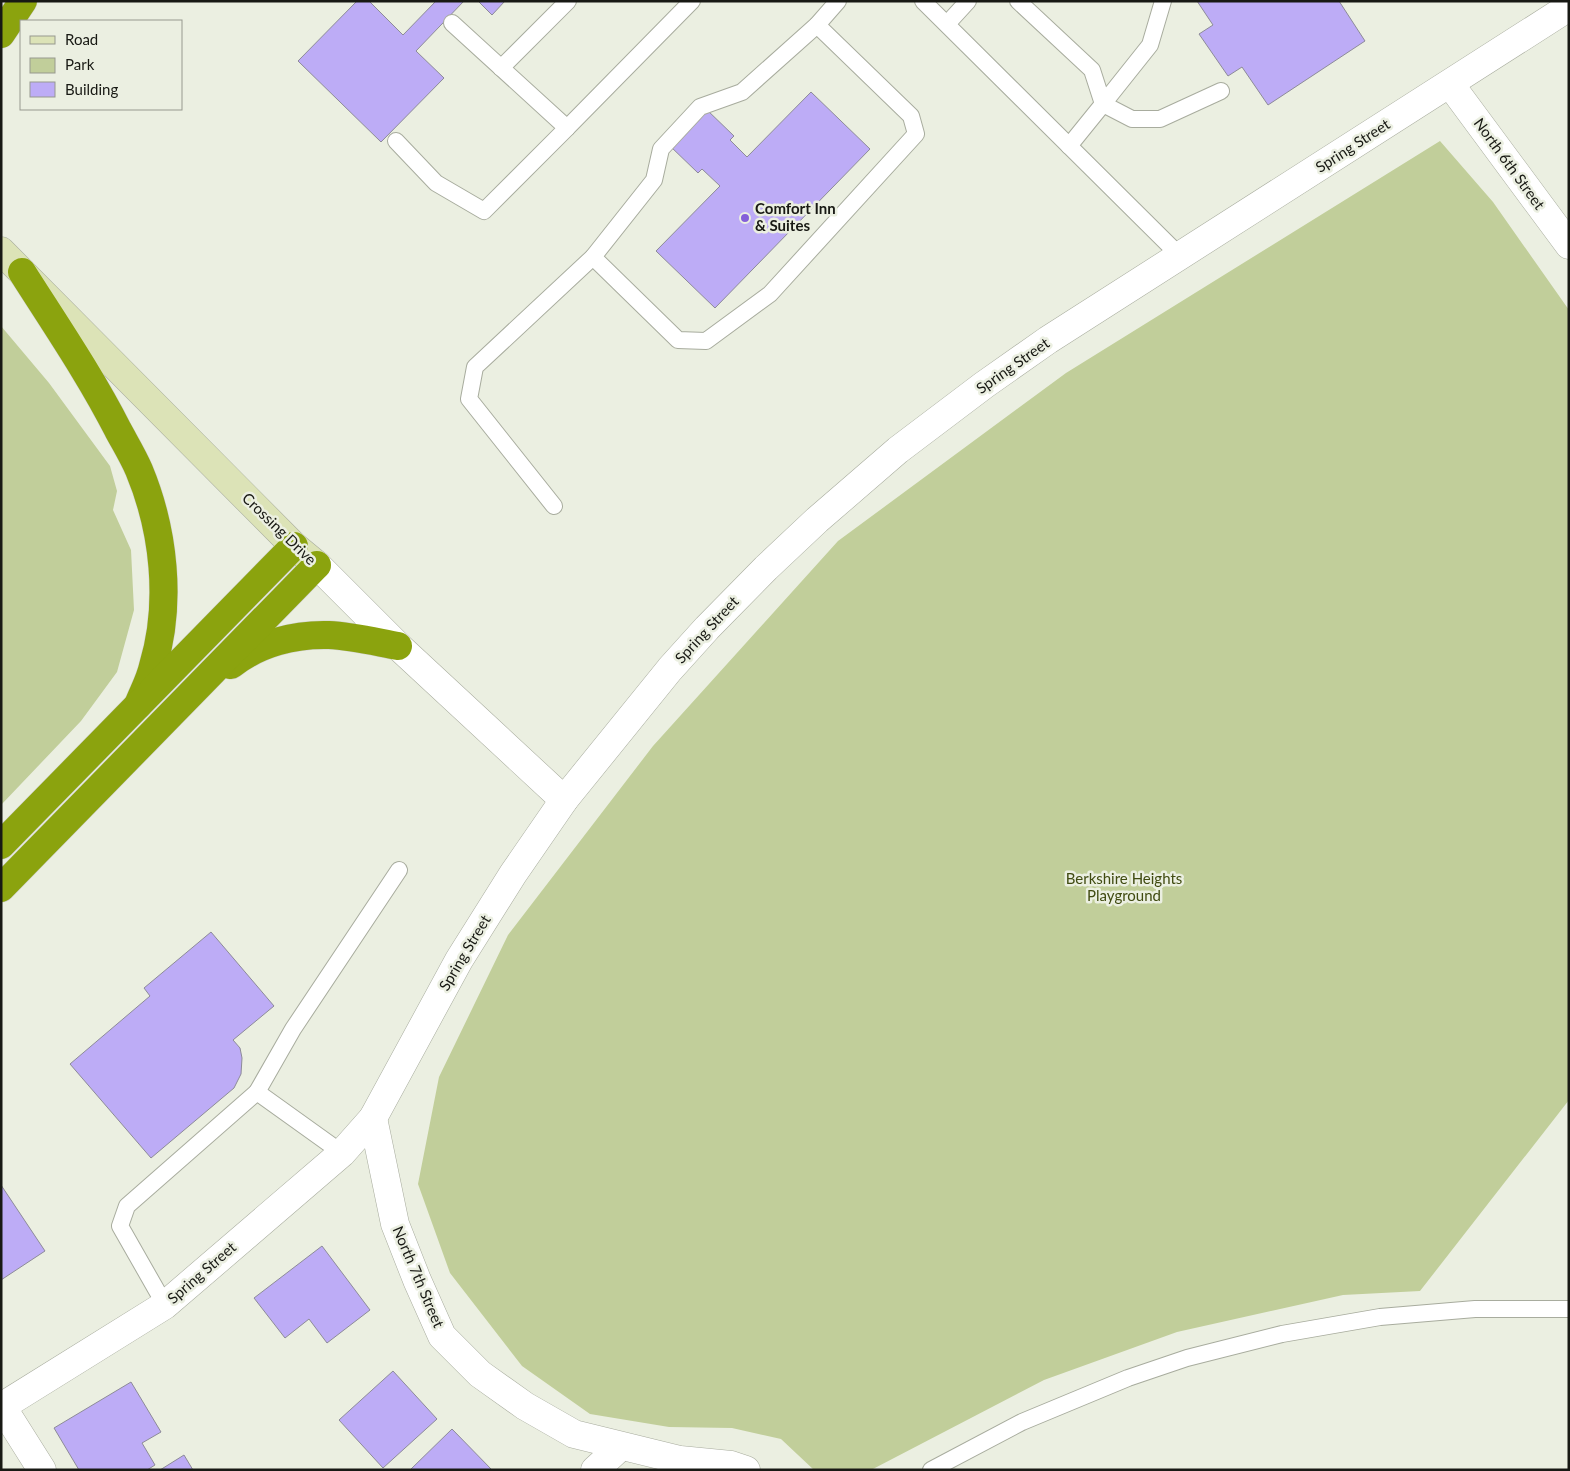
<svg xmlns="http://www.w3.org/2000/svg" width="1570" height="1471" font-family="Lato,sans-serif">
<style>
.green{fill:#c1ce9a}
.building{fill:#bdacf6;stroke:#8d8b98}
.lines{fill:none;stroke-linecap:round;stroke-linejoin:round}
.service-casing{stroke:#a8ac9e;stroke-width:18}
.minor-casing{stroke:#a8ac9e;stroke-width:29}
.tertiary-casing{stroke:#a8ac9e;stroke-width:29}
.secondary-casing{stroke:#a8ac9e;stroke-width:29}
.motorway-casing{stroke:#d1d1d0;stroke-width:29}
.service{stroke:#fff;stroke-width:16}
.minor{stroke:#fff;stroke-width:28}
.tertiary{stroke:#fff;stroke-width:28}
.secondary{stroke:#dce3b7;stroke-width:28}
.motorway{stroke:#8ba30e;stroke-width:28}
.poi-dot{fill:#845fd9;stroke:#ebefe1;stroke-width:2}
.labels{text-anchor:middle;stroke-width:5;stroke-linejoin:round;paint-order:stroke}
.street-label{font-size:15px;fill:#181914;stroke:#ebefe1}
.poi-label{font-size:15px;font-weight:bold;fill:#181914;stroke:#ebefe1;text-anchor:start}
.park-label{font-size:15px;fill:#404b11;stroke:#ebefe1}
</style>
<rect width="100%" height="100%" fill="#ebefe1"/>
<g class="green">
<polygon points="1440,141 1493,202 1569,310 1569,1100 1420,1291 1343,1295 1177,1332 1044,1380 871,1470 814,1470 781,1439 732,1428 669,1427 590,1414 522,1366 450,1273 418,1184 439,1077 508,935 653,746 838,541 1066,373"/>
<polygon points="1,326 49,383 110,466 117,491 113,510 131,550 134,610 117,672 81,721 1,805"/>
</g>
<g class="building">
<polygon points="357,1 369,1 403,35 436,1 464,1 416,51 444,78 381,142 298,61"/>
<polygon points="478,1 505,1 492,15"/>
<polygon points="1197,1 1339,1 1365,41 1268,105 1242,67 1228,76 1199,34 1213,25"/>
<polygon points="811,92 870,149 715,308 656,251 720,186 702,169 698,173 669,145 705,108 734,136 730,140 747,157"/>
<polygon points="211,932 274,1006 233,1040 240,1048 242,1058 241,1074 234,1088 151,1158 70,1064 150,996 144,988"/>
<polygon points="1,1185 45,1251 1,1280"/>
<polygon points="322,1246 370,1310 327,1343 309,1319 285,1338 254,1298"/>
<polygon points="393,1371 437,1419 383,1468 339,1420"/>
<polygon points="131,1382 161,1432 142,1443 155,1465 147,1470 79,1470 54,1428"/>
<polygon points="452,1429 492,1470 410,1470"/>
<polygon points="184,1455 193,1470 160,1470"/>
</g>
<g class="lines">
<defs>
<g id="service">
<polyline points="923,1 1180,256"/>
<polyline points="1018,1 1092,70 1103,104 1069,146"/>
<polyline points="1163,1 1150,45 1103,104 1132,119 1160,119 1221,91"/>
<polyline points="452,23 567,128 692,1"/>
<polyline points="947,24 968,1"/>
<polyline points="501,68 568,1"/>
<polyline points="396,141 436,183 484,211 567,128"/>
<polyline points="593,257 678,340 706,341 770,294 916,134 911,116 817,25"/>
<polyline points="554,506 469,399 475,367 593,257 654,180 661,149 700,107 742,92 817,25 838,1"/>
<polyline points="257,1092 293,1029 399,870"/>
<polyline points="165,1305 120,1226 127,1206 257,1092 342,1153"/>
<polyline points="931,1470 1022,1422 1128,1378 1187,1358 1282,1334 1380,1317 1475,1309 1569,1309"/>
</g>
<g id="minor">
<polyline points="1450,84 1569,245"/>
<polyline points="373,1118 395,1224 417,1280 442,1336 480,1374 525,1406 574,1434 680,1460 731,1465 746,1470"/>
<polyline points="1,1405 42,1470"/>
<polyline points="595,1470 620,1447"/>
</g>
<g id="tertiary">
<polyline points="317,565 398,646 564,800"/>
<polyline points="1,1407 165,1305 342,1153 373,1118 459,960 513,874 564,800 670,669 707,628 766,568 817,520 898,450 984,385 1048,340 1569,7"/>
</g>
<polyline id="secondary" points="1,251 294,546 317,565"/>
<g id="motorway">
<polyline points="1,34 23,1"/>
<path d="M22,272C55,324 90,375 118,430C125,443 133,456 139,470C164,530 172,603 153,666C150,680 143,692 138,705"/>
<path d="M231,665C259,643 295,634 329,635C352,636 376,642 398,646"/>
<polyline points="1,845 294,546"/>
<polyline points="1,888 317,565"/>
</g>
</defs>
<use href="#service" class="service-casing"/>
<use href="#minor" class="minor-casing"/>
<use href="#tertiary" class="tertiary-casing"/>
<use href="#secondary" class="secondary-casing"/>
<use href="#motorway" class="motorway-casing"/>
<use href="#service" class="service"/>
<use href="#minor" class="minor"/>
<use href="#tertiary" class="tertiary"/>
<use href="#secondary" class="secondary"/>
<use href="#motorway" class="motorway"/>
</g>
<circle class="poi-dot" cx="745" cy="218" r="5"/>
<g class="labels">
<g class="street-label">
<text transform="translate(1353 146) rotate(-33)" y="5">Spring Street</text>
<text transform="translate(1509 164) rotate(54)" y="5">North 6th Street</text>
<text transform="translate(1013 366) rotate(-35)" y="5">Spring Street</text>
<text transform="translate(279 529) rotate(44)" y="5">Crossing Drive</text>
<text transform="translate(707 630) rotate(-47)" y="5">Spring Street</text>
<text transform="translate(465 953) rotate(-59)" y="5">Spring Street</text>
<text transform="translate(202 1273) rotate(-41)" y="5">Spring Street</text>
<text transform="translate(418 1277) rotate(67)" y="5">North 7th Street</text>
</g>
<g class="poi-label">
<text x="755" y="214">Comfort Inn<tspan x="755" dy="17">&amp; Suites</tspan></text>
</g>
<g class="park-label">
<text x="1124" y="884">Berkshire Heights<tspan x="1124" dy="17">Playground</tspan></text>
</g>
</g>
<rect width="1570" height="1471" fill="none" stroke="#181914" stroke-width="5"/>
<rect x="20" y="20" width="162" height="90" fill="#ebefe1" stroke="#97998f"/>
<rect x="30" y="36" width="25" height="8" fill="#dce3b7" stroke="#97998f"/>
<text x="65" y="45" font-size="15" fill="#181914">Road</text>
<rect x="30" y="58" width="25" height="15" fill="#c1ce9a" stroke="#97998f"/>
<text x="65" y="70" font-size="15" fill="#181914">Park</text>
<rect x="30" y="82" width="25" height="15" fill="#bdacf6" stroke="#97998f"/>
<text x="65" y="95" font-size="15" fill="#181914">Building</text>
</svg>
